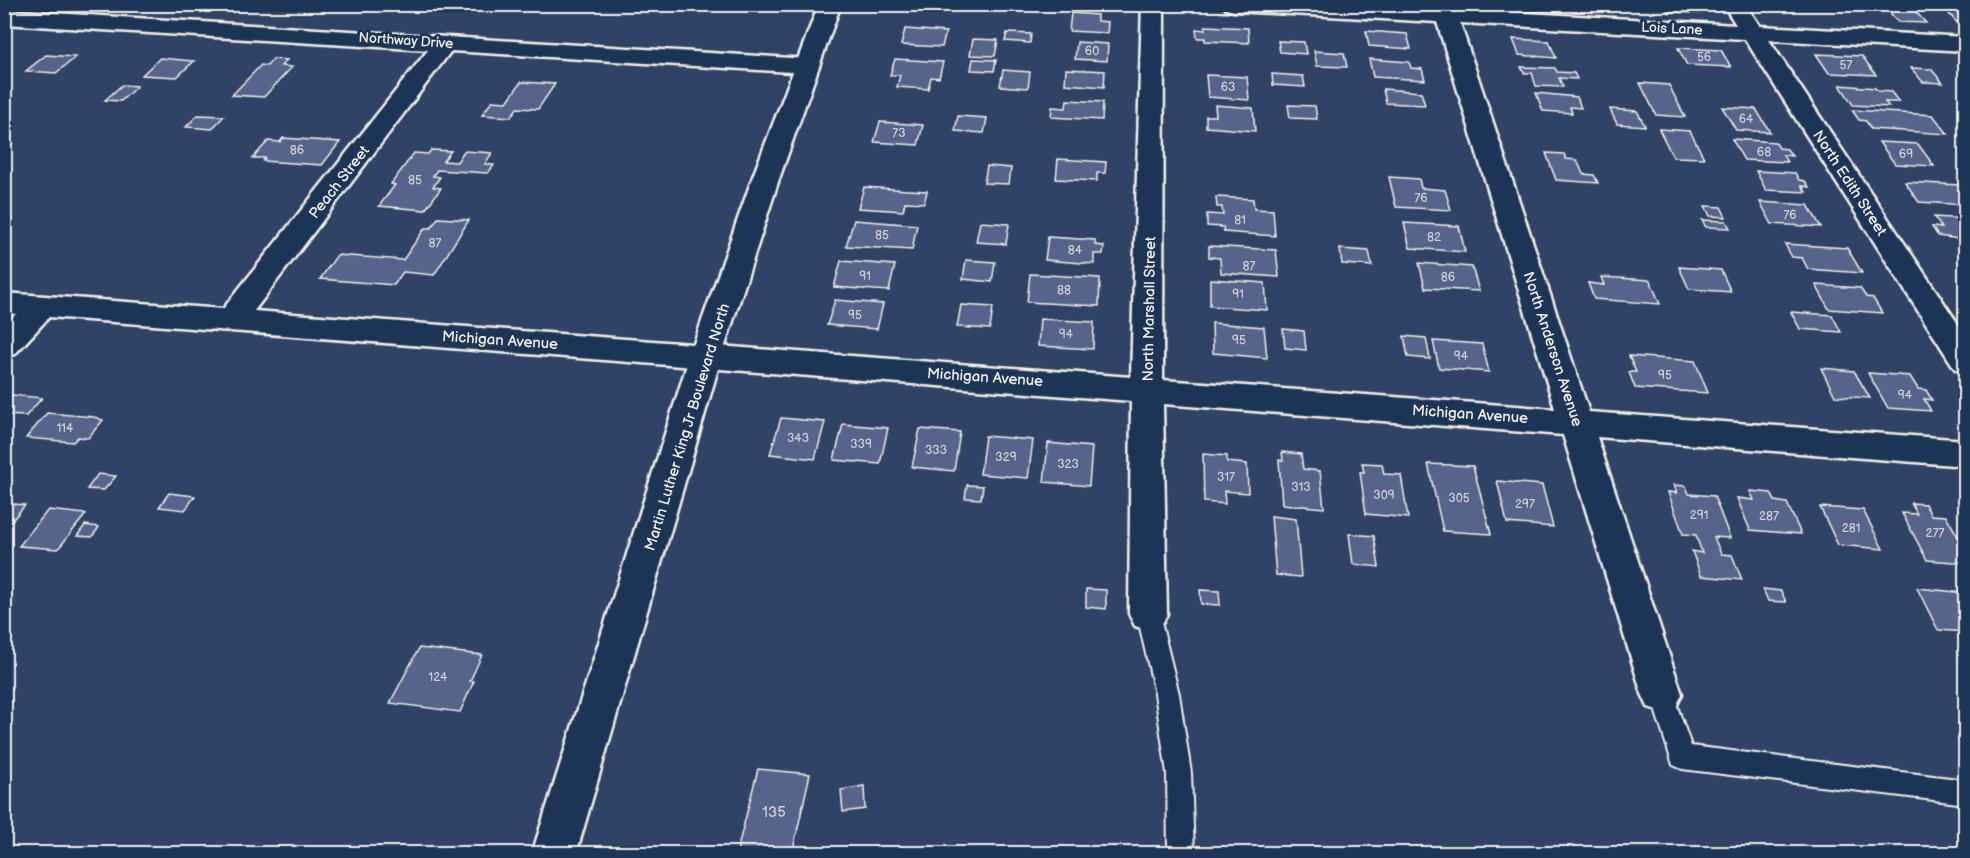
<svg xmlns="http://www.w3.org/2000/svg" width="1970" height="858" font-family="'Balsamiq Sans',sans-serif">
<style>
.building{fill:#57638a;stroke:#f4f1e8;stroke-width:1.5}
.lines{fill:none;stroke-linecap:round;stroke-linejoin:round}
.lane-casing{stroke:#f4f1e8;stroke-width:4}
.street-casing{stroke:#f4f1e8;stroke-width:5}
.secondary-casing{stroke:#f4f1e8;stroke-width:5}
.lane{fill:#1d3557;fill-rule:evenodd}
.street{fill:#1d3557;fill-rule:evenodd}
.secondary{fill:#1d3557;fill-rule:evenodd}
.labels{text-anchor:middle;stroke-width:6;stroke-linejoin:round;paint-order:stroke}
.number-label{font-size:12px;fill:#cdced0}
.far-street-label{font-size:14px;fill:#f4f1e8;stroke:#1d3557}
.street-label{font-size:15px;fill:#f4f1e8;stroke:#1d3557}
.near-number-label{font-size:15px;fill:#cdced0}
</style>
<rect width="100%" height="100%" fill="#2e4366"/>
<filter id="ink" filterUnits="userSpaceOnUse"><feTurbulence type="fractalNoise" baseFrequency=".0167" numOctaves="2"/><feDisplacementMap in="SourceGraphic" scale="12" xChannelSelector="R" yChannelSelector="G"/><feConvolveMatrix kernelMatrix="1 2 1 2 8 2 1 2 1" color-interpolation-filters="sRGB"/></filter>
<g filter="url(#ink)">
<g class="building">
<polygon points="1664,4 1694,4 1699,13 1668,12"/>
<polygon points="1941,5 1966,6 1966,27 1961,27"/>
<polygon points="1886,8 1913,9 1926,23 1898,22"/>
<polygon points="1071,13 1097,15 1097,21 1108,22 1107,33 1069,31"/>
<polygon points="1205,26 1248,28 1249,43 1205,41 1205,38 1197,38 1196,29 1205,30"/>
<polygon points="905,29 946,32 942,47 901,45"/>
<polygon points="1366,31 1407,34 1411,49 1369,46"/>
<polygon points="1007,33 1031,34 1030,43 1005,41"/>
<polygon points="973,39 998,40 995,56 970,55"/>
<polygon points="1513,39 1549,41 1556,58 1519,55"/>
<polygon points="1278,41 1304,42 1306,54 1280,52"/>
<polygon points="1077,42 1108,44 1107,61 1075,59"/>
<polygon points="1678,48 1721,50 1731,67 1687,65"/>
<polygon points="1314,51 1344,53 1347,67 1317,66"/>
<polygon points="1816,54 1862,56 1876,75 1829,73"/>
<polygon points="46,55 76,57 56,73 26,71"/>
<polygon points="160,58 194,61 177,77 142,75"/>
<polygon points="273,59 287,60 281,66 292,67 264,97 232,95 261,65 267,66"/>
<polygon points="895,59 943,62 939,78 931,77 928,89 897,87 900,75 890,75"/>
<polygon points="973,59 996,60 994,71 971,70"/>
<polygon points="1369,59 1409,62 1411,68 1422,69 1425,80 1373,77"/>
<polygon points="1521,67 1555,68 1557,72 1574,73 1577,79 1559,78 1563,87 1536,86 1532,73 1524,73"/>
<polygon points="1911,68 1931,69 1943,83 1923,82"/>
<polygon points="1066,69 1105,71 1104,87 1065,84"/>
<polygon points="1003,70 1030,72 1028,88 1000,86"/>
<polygon points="1272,74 1303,76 1305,87 1273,85"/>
<polygon points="1206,75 1247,77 1249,100 1208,97"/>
<polygon points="521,82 555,84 538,109 517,108 511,117 482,115 492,101 507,102"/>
<polygon points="1640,83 1669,85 1685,117 1656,115"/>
<polygon points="122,85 137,86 121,101 105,100"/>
<polygon points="1840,85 1875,88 1878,91 1891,92 1899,102 1885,102 1889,107 1853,105"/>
<polygon points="1383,89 1421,92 1425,105 1386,103"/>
<polygon points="1536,93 1577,97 1581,108 1570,107 1572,113 1543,111"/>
<polygon points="1067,100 1103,102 1102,120 1051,117 1052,107 1066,108"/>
<polygon points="1215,105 1253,108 1255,131 1206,127 1206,116 1216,116"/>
<polygon points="1288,105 1315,106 1317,119 1290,118"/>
<polygon points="1722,107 1756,109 1770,132 1736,130"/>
<polygon points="1610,109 1637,111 1645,126 1617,124"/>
<polygon points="1852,110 1933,115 1948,134 1871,129 1866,121 1859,120"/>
<polygon points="198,115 224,116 212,129 186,127"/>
<polygon points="958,116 987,118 984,133 955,131"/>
<polygon points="880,122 923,125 918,145 874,142"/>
<polygon points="1659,129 1690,131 1704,158 1673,157"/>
<polygon points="283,138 340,142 322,165 263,161 265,158 253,158 268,141 280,142"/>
<polygon points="1732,139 1775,142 1779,148 1787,149 1792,156 1783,155 1787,162 1744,160"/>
<polygon points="1879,142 1918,144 1934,166 1895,164"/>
<polygon points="431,150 451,151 443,161 457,162 464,151 492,153 485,164 494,165 488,173 437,170 433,176 440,177 433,187 441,188 425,210 379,206 395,185 391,184 414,153 428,154"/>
<polygon points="1546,153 1564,154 1566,159 1577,160 1583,174 1594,175 1598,183 1556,180"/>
<polygon points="1058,159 1106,162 1105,173 1097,173 1097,181 1056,179"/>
<polygon points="987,166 1011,168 1009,184 984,183"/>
<polygon points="1756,171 1795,173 1799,180 1805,181 1809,187 1802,186 1806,192 1766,190"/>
<polygon points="1389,177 1419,179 1421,188 1445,190 1451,210 1396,207"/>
<polygon points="1905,182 1959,185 1966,194 1966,205 1919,202"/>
<polygon points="864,187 908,190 927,191 924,203 905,202 903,211 858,208"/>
<polygon points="1216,197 1253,199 1254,209 1273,210 1275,236 1224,232 1223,227 1207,226 1207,214 1223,215 1222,207 1217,207"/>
<polygon points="1760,202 1808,205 1821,227 1772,224"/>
<polygon points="1705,206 1721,207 1726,217 1710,216"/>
<polygon points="1934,217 1966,219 1966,240 1938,236 1932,227 1942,228"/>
<polygon points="438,218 469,220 434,275 403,272 394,285 320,279 337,255 403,260 425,228 431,228"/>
<polygon points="854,220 917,225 912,250 846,246"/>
<polygon points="1702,220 1726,221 1730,228 1706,227"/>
<polygon points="980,222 1009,224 1006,244 976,242"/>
<polygon points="1404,223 1459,226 1465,252 1410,248"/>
<polygon points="1048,237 1095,240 1095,245 1104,246 1103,254 1094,254 1094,264 1045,260"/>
<polygon points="1785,244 1847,248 1862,273 1808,269 1802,258 1792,257"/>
<polygon points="1209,246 1276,250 1279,277 1221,273 1220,258 1209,257"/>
<polygon points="1340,249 1369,251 1372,266 1342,264"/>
<polygon points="966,260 995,262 992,282 963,279"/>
<polygon points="841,261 895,265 889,291 834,287"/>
<polygon points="1419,263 1472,267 1479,291 1425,288"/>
<polygon points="1679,267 1721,270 1731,292 1689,289"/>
<polygon points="1030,274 1100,278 1099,306 1027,302"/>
<polygon points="1601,277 1650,280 1660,304 1594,299 1588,283 1604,285"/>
<polygon points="1210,279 1265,283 1267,310 1210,306"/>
<polygon points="1816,285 1860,288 1866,297 1873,298 1882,313 1829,309"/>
<polygon points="835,300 883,304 877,329 827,325"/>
<polygon points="961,305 993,307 990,329 957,327"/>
<polygon points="1791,312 1832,315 1841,332 1800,329"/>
<polygon points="1040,319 1094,322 1093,349 1038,346"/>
<polygon points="1212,323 1264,327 1267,358 1213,353"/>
<polygon points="1283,329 1304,331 1306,350 1285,348"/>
<polygon points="1404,336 1426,338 1430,359 1408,357"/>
<polygon points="1433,341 1482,344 1489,372 1439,368"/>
<polygon points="1629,356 1695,361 1708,393 1635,388 1629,372 1636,372"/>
<polygon points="1821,368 1854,371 1870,398 1835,396"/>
<polygon points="1868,373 1910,376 1918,389 1926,390 1932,400 1924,399 1931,411 1888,408"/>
<polygon points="12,395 42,398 26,416 4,415 4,403"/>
<polygon points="47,413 94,417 103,420 88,438 78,437 73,442 26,438"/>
<polygon points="781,418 825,422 815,459 770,454"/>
<polygon points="843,424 888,428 880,464 834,460"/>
<polygon points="920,429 960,432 954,471 912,467"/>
<polygon points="985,436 1033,440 1028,478 980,474"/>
<polygon points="1048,443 1092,447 1089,486 1044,482"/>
<polygon points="1282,452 1301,454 1303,469 1320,471 1324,508 1282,504 1279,460 1283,461"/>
<polygon points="1203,454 1227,456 1227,462 1247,464 1248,493 1224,491 1225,504 1204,502"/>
<polygon points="1362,463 1382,464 1384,474 1401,475 1408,518 1366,514 1360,472 1364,472"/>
<polygon points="1428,464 1473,466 1491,534 1443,531"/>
<polygon points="98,474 116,476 104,490 87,489"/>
<polygon points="1497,481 1542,485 1553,527 1507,523"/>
<polygon points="967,485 983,486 981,499 965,498"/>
<polygon points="1674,485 1686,486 1689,494 1714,496 1730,538 1714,537 1721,554 1732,555 1742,580 1701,576 1692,551 1702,553 1696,535 1683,534 1668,492 1677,493"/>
<polygon points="1750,491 1771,493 1775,501 1787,503 1801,534 1750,530 1737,498 1754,500"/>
<polygon points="169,493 195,496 185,510 159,507"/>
<polygon points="4,503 25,505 4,530"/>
<polygon points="1911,503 1925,504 1931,515 1946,516 1966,550 1966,563 1927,560 1902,513 1917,514"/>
<polygon points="1820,507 1863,510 1883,549 1838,545"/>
<polygon points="48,510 86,514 58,549 19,546"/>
<polygon points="1271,516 1296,519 1301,577 1276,575"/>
<polygon points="85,525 99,527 92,537 77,536"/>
<polygon points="1349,534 1374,536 1379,567 1353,564"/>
<polygon points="1917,588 1966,593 1966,632 1938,630"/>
<polygon points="1086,589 1106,590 1106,609 1086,607"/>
<polygon points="1763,589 1781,591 1786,602 1768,601"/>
<polygon points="1200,590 1219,591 1220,605 1201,604"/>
<polygon points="419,648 482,655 470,681 474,681 460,712 390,703"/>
<polygon points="758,769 810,774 792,854 737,851"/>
<polygon points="864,786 865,809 843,812 841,790"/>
</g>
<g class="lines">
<defs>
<g id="lane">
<polygon points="1148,604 1156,607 1159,614 1179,694 1191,773 1194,854 1168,854 1167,773 1155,694 1137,614 1140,607"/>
<polygon points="1662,683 1670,686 1691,746 1966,780 1966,804 1682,769 1673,765 1650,694 1654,686"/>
</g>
<polygon id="street" points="1142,4 1164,4 1163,380 1555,409 1437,22 1234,11 1226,9 1223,4 1366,4 1433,8 1432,4 1454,4 1456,9 1736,25 1723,4 1745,4 1760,26 1966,37 1966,51 1769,40 1966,336 1966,372 1955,369 1745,39 1460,23 1589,412 1966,440 1966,466 1597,437 1682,694 1676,707 1662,712 1648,707 1642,694 1563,435 1163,404 1167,614 1161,626 1148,630 1135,626 1129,614 1131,401 49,317 15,354 4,357 4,326 16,314 4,313 4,293 223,309 428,50 4,24 4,10 807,59 815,61 819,66 815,71 807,73 451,51 254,311 1131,377"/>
<polygon id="secondary" points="819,4 841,4 779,179 722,355 576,854 532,854 690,355 752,179"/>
</defs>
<use href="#lane" class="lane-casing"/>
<use href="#street" class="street-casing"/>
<use href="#secondary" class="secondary-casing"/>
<use href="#lane" class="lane"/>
<use href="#street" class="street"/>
<use href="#secondary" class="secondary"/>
</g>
</g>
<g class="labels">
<g class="number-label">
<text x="1092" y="55">60</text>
<text x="1704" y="61">56</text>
<text x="1846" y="69">57</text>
<text x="1228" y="91">63</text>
<text x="1746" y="123">64</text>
<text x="899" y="137">73</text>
<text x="297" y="154">86</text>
<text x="1764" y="156">68</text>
<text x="1906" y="158">69</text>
<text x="415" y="184">85</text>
<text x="1421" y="202">76</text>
<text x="1790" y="219">76</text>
<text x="1240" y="224">81</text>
<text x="882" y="239">85</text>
<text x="1434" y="241">82</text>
<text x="435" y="247">87</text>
<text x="1075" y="254">84</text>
<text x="1249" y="270">87</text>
<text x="865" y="280">91</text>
<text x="1448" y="281">86</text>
<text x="1064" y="294">88</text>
<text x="1238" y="298">91</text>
<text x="855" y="319">95</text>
<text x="1066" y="338">94</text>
<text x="1239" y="344">95</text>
<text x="1461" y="360">94</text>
<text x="1665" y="379">95</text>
<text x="1905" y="399">94</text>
<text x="65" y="432">114</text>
<text x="798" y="442">343</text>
<text x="861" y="448">339</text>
<text x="936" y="454">333</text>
<text x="1006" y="461">329</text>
<text x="1068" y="468">323</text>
<text x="1226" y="481">317</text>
<text x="1301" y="491">313</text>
<text x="1384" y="499">309</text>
<text x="1459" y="502">305</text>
<text x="1525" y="508">297</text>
<text x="1699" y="519">291</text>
<text x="1769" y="520">287</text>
<text x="1851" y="532">281</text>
<text x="1935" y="537">277</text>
<text x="438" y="681">124</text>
</g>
<g class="far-street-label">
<text transform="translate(1672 28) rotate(3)" y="5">Lois Lane</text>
<text transform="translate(406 40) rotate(4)" y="5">Northway Drive</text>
</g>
<g class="street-label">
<text transform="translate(339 182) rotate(-52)" y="5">Peach Street</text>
<text transform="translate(1850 183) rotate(57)" y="5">North Edith Street</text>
<text transform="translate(1149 309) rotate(-89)" y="5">North Marshall Street</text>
<text transform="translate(500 340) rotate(4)" y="5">Michigan Avenue</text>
<text transform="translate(1553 349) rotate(72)" y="5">North Anderson Avenue</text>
<text transform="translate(985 377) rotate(4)" y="5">Michigan Avenue</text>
<text transform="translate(1470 414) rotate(4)" y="5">Michigan Avenue</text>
<text transform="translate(687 427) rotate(-73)" y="5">Martin Luther King Jr Boulevard North</text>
</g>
<g class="near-number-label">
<text x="774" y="817">135</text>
</g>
</g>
<rect width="1970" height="858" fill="none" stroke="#1d3557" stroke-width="24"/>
<rect x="12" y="12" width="1946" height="834" fill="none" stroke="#f4f1e8" stroke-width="2" filter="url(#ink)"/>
</svg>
